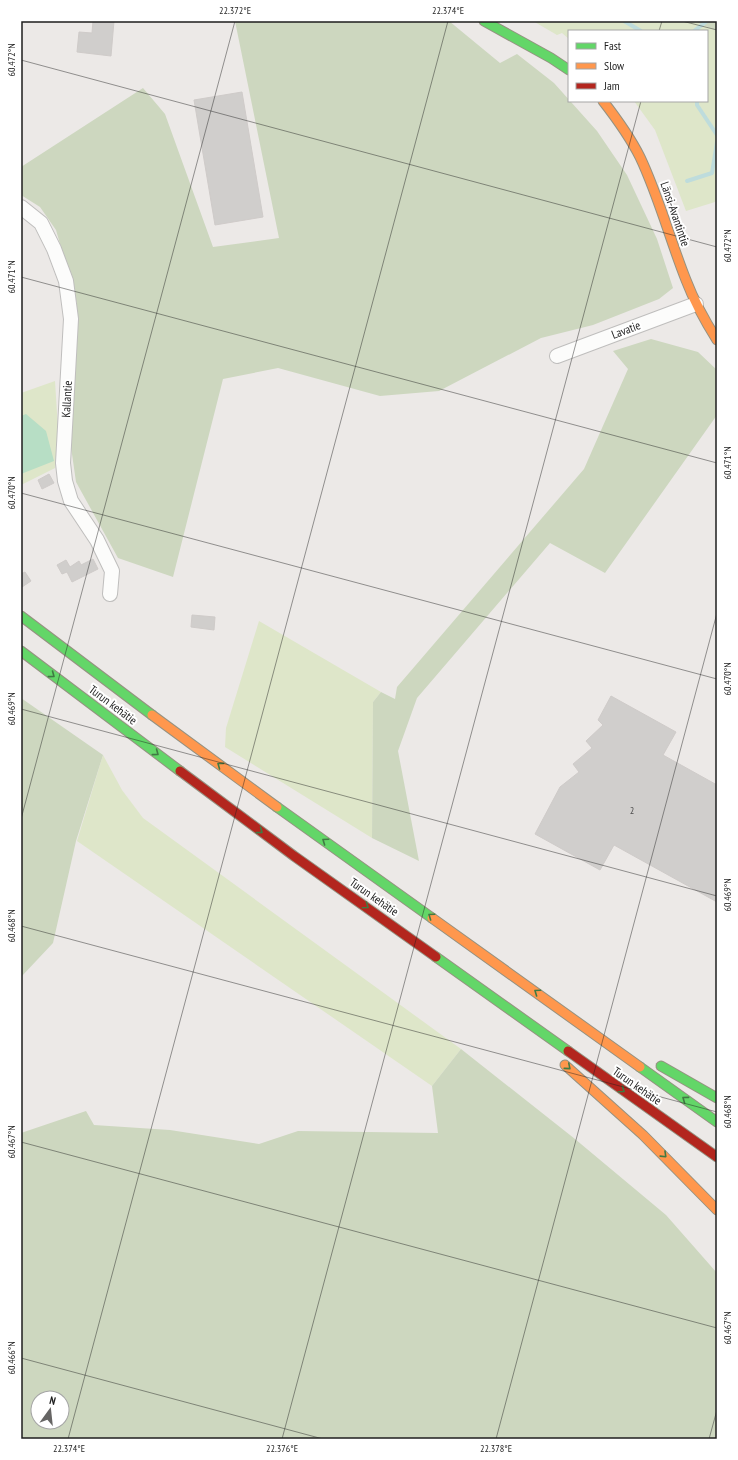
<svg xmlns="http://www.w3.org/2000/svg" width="738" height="1460" font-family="'PT Sans Narrow',sans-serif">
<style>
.grass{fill:#dee6c9}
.forest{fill:#cdd7bf;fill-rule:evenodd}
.pitch{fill:#b7dec5}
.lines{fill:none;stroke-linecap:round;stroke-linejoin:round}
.stream{stroke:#bedcdc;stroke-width:4}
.building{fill:#d0cecc;stroke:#cfcbc9}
.street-casing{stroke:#bfbebd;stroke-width:16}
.fast-casing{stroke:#959281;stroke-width:11}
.slow-casing{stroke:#959281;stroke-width:11}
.jam-casing{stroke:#959281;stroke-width:11}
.street{stroke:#fcfcfb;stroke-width:14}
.fast{stroke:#63d668;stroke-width:9}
.slow{stroke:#ff974d;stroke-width:9}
.jam{stroke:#b3261e;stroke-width:9}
.oneway{stroke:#407a43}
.ticks{fill:none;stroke:#1e1e1e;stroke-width:1;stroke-opacity:0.45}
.labels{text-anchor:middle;stroke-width:4;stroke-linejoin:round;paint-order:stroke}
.number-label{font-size:10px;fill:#4a4a4a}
.street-label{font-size:12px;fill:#1e1e1e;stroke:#fff}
.neatline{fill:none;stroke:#1e1e1e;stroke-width:1.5}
.ticks-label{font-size:10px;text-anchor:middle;fill:#1e1e1e}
</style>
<rect width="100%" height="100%" fill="#ece9e7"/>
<g class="grass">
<polygon points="533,21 694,21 717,31 717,199 715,202 686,211 655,130 634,101 707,101 707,31 569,31 569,39 562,33 557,35"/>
<polygon points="55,381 58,429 55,468 21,485 21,393"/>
<polygon points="259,621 381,692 373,702 372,838 225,747 226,728"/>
<polygon points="103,755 122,790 143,818 461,1049 432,1086 77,841"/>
</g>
<g class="forest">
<polygon points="235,21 449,21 500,63 517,54 554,83 597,131 627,175 657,239 673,288 659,299 593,325 541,338 439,391 380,396 278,368 223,379 173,577 118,558 76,482 71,447 77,303 56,230 40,207 21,195 21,167 143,88 165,114 213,247 279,238"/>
<polygon points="694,21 717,21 717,31"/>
<polygon points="651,339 698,352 717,370 717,415 605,573 550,543 417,698 398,751 419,861 372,838 373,702 381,692 395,699 397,687 584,469 628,369 613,351"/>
<polygon points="21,698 103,755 76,841 53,943 21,977"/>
<path d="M461,1049L575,1139L666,1215L717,1273V1439H21V1133L86,1111L94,1125L170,1130L259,1144L298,1131L438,1133L432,1086ZM38,1398H62V1422H38Z"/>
</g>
<polygon class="pitch" points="26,414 46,431 54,461 21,474 21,416"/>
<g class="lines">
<g class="stream">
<polyline points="624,21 641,31"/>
<polyline points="694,31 707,21"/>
<polyline points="697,101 697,105 717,135"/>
<polyline points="687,181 712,173 717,142"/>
</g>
</g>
<g class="building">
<polygon points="93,21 114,21 111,56 77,52 79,32 92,33"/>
<polygon points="242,92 263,217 215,225 194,100"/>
<polygon points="49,474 54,483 42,489 38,480"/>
<polygon points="93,559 98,569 72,582 67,572 62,574 57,565 66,560 70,567 79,561 81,565"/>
<polygon points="25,572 31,581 22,587 21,574"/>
<polygon points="192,615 215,617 214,630 191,627"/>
<polygon points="611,696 676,732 663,755 717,785 717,902 614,845 600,870 535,834 560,787 579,772 573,764 592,748 586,741 603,725 598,720"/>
</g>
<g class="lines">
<defs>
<g id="street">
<polyline points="21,207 41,223 54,249 66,281 71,319 63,463 65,481 71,501 97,540 112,571 110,594"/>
<polyline points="557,356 696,304"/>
</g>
<g id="fast">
<polyline points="484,21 551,58 569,70"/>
<polyline points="21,616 152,715"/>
<polyline points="21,651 180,771"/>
<polyline points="277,807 432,918"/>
<polyline points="436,957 568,1051"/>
<polyline points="661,1066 717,1098"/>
<polyline points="640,1067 717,1122"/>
</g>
<g id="slow">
<path d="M603,101C617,119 630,137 640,157C659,197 670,240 686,280C694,301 705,321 717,340"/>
<polyline points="152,715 277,807"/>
<polyline points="432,918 640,1067"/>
<polyline points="565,1065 643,1135 717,1210"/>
</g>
<g id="jam">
<polyline points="180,771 294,856 436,957"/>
<polyline points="568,1051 717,1157"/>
</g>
</defs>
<use href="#street" class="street-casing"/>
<use href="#fast" class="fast-casing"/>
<use href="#slow" class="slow-casing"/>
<use href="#jam" class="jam-casing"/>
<use href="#street" class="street"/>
<use href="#fast" class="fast"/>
<use href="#slow" class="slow"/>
<use href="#jam" class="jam"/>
</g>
<defs><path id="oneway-chevron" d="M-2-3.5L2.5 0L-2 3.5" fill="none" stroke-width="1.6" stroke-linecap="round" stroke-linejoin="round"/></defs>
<g class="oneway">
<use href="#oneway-chevron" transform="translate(52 675) rotate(37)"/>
<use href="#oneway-chevron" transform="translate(156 753) rotate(37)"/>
<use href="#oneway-chevron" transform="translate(220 765) rotate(-144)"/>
<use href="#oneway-chevron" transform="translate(260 831) rotate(37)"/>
<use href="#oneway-chevron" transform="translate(325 841) rotate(-145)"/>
<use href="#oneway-chevron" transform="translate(366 906) rotate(35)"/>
<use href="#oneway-chevron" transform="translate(431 916) rotate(-145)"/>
<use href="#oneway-chevron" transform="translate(537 992) rotate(-145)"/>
<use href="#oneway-chevron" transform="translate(568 1067) rotate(41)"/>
<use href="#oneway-chevron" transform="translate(622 1090) rotate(35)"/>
<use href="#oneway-chevron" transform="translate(685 1099) rotate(-144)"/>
<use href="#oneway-chevron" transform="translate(664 1155) rotate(44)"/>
</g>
<path class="ticks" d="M682,21L717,30M21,22V21M659,31L662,21M21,60L717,247M21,277L717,463M21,493L717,679M21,709L717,896M21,819L235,21M21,926L717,1112M21,1142L717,1328M21,1358L323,1439M68,1439L448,21M282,1439L641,101M496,1439L717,613M709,1439L717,1410"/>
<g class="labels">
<g class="number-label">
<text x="632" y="814">2</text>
</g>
<g class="street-label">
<text transform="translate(675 214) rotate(71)" y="4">Länsi-Avantintie</text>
<text transform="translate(626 330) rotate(-21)" y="4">Lavatie</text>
<text transform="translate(67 399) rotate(-87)" y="4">Kallantie</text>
<text transform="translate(113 705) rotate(37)" y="4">Turun kehätie</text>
<text transform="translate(374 897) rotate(35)" y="4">Turun kehätie</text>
<text transform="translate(637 1086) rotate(35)" y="4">Turun kehätie</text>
</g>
</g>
<rect width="738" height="1460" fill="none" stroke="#ffffff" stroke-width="44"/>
<rect x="568" y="30" width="140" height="72" fill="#ffffff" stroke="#a5a5a5"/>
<rect x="576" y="43" width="20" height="6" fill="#63d668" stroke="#a5a5a5"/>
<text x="604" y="50" font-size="12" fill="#1e1e1e">Fast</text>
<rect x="576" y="63" width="20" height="6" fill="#ff974d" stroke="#a5a5a5"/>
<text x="604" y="70" font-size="12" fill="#1e1e1e">Slow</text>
<rect x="576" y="83" width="20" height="6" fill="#b3261e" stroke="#a5a5a5"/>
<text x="604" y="90" font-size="12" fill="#1e1e1e">Jam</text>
<g transform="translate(50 1410) rotate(15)"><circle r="19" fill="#ffffff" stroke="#a5a5a5"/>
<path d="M0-3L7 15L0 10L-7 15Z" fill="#666564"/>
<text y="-6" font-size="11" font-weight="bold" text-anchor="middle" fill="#1e1e1e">N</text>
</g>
<rect x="22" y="22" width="694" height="1416" class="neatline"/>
<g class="ticks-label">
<text x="235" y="14">22.372°E</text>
<text x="448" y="14">22.374°E</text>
<text transform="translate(11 60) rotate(-90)" y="4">60.472°N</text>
<text transform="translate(727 246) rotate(-90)" y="4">60.472°N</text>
<text transform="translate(11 277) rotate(-90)" y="4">60.471°N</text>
<text transform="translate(727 463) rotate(-90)" y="4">60.471°N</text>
<text transform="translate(11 493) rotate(-90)" y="4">60.470°N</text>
<text transform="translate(727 679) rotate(-90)" y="4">60.470°N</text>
<text transform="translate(11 709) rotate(-90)" y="4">60.469°N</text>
<text transform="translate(727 895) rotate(-90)" y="4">60.469°N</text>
<text transform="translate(11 926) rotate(-90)" y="4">60.468°N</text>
<text transform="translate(727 1112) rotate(-90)" y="4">60.468°N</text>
<text transform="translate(11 1142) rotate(-90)" y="4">60.467°N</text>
<text transform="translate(727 1328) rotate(-90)" y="4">60.467°N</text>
<text transform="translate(11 1358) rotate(-90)" y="4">60.466°N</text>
<text x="69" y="1452">22.374°E</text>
<text x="282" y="1452">22.376°E</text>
<text x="496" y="1452">22.378°E</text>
</g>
</svg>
